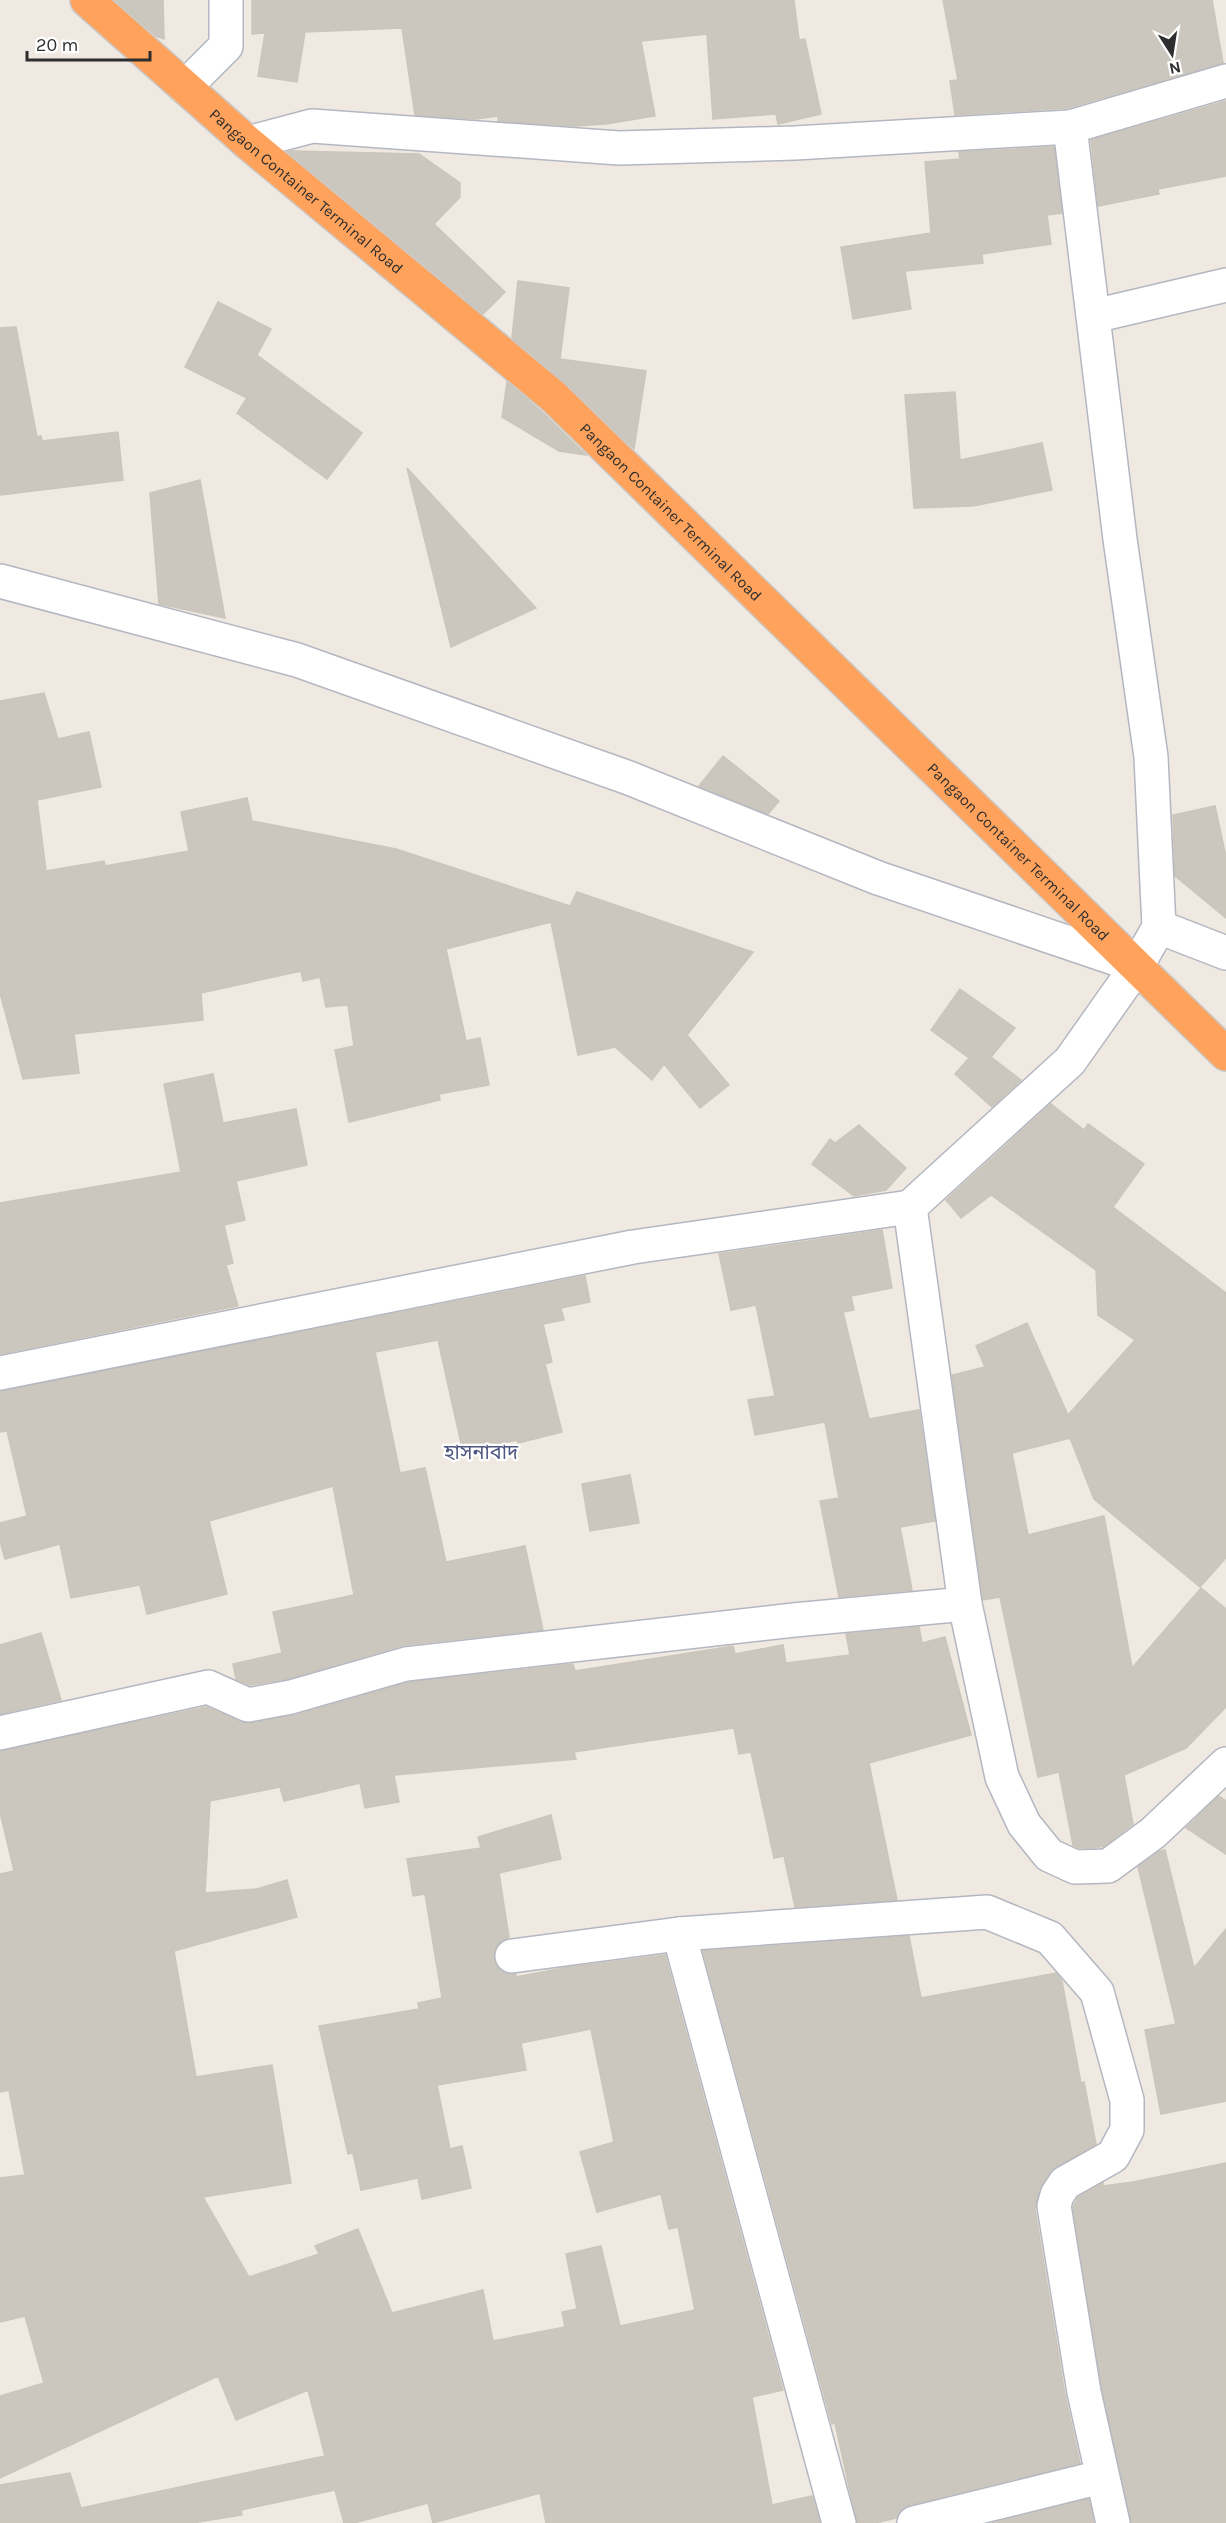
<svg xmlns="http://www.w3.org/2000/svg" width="1226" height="2523" font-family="Karla,'Noto Sans Bengali',sans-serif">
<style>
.building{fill:#cbc7bf;stroke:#cbc5ba;stroke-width:1.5}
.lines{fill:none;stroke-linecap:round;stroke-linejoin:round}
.minor-casing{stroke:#b4b7c1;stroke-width:36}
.highway-casing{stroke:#c9c9c9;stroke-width:36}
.minor{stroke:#fff;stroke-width:33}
.highway{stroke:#ffa35c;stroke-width:33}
.labels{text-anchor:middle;stroke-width:4.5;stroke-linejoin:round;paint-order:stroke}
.street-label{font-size:16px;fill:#2e2e2e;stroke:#fff}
.quarter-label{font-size:20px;fill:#4d5680;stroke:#fff}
</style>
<rect width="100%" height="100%" fill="#efe9e1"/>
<g class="building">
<polygon points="115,0 163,0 164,39 156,36"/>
<polygon points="252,0 794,0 799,40 805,39 821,114 778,124 776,114 713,119 707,34 641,41 655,116 606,124 575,126 498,121 498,116 476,119 415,115 402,28 305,32 297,82 258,76 265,33 252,34"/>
<polygon points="943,0 1212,0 1223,63 1067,108 955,115 950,81 958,80"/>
<polygon points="1226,101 1226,176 1158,189 1159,194 1098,206 1091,140"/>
<polygon points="1054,147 1062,213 1047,215 1051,244 982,254 983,263 905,271 911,309 853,319 841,247 931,233 925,162 960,159 959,152"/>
<polygon points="292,151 419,154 460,183 460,197 434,224 505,292 483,314 288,152"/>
<polygon points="518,281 569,288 560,359 646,371 634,449 567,384 512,338"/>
<polygon points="218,302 271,329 257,355 362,433 327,479 237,413 247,398 185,367"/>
<polygon points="16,327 37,437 41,436 42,441 118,432 123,480 0,495 0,328"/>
<polygon points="507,382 541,411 586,455 559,451 502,417"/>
<polygon points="955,392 960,460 1042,443 1052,490 973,506 914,508 905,395"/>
<polygon points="407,468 536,608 451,647"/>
<polygon points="200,480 225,618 159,604 150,493"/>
<polygon points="44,693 58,739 89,732 101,787 37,800 46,871 104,861 105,866 189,851 181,812 247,798 252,821 396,849 570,906 577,892 753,952 687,1035 729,1085 700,1108 664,1064 652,1080 615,1047 578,1055 551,922 446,949 466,1041 480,1038 489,1085 439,1094 440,1100 349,1122 335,1050 354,1046 348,1005 326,1007 320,977 303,981 301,971 201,993 203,1020 74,1034 79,1073 23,1079 0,993 0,701"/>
<polygon points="723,756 779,801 768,814 699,786"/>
<polygon points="1215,806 1226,857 1226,918 1175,876 1173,815"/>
<polygon points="960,989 1015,1028 991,1057 1021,1080 992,1107 955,1074 969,1058 931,1030"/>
<polygon points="213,1074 223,1123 296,1109 307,1165 236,1181 245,1220 224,1225 233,1263 226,1265 238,1306 0,1354 0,1203 181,1172 164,1084"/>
<polygon points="1051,1104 1084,1130 1088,1124 1144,1164 1113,1207 1226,1293 1226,1558 1200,1587 1094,1499 1070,1438 1012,1453 1028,1535 1104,1516 1132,1668 1201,1588 1226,1609 1226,1707 1186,1748 1124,1775 1133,1824 1104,1846 1094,1848 1079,1848 1073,1845 1059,1772 1038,1777 1000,1597 983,1600 952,1375 985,1367 976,1346 1027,1323 1068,1415 1135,1340 1098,1315 1096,1270 991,1195 961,1218 946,1200"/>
<polygon points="859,1125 906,1168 886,1190 854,1196 812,1164 830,1139 835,1143"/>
<polygon points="882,1230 892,1288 851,1296 854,1310 843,1312 869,1419 919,1410 935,1521 900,1527 912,1590 839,1597 820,1501 839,1498 825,1422 755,1435 748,1400 775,1396 756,1305 731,1310 719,1254"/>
<polygon points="585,1276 590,1302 561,1308 564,1320 543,1324 552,1362 545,1364 562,1432 518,1443 517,1440 463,1452 438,1340 375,1352 400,1473 425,1468 446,1562 525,1546 543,1630 404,1645 287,1679 250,1685 236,1679 233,1664 282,1653 273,1612 354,1595 333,1486 209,1521 227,1594 147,1614 140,1585 71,1598 60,1544 5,1559 0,1541 0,1523 27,1516 7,1431 0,1432 0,1391"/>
<polygon points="630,1475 639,1523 590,1531 582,1484"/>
<polygon points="919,1627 922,1643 945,1637 971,1735 869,1763 897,1900 795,1907 784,1856 774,1858 751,1752 739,1754 734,1728 574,1752 576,1759 394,1775 399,1802 365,1808 360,1783 284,1801 280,1787 210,1801 205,1893 257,1889 287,1880 297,1917 174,1951 196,2077 272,2065 291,2183 203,2197 249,2277 319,2254 315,2246 358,2229 392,2313 483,2290 493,2341 565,2327 562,2312 577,2309 566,2254 601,2246 620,2326 695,2310 678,2227 669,2229 661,2194 597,2212 580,2152 614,2142 591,2029 521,2043 526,2070 437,2085 450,2149 462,2146 471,2188 422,2199 418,2178 361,2190 353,2153 348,2154 319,2026 419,2009 418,2003 442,1998 425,1894 413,1896 407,1859 481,1848 478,1837 551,1815 561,1859 499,1873 509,1937 501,1941 495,1948 494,1959 498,1968 505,1973 516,1974 516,1977 563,1968 665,1955 783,2390 752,2397 772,2505 812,2496 820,2523 546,2523 540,2493 433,2523 428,2503 354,2523 344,2523 335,2490 241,2510 242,2515 192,2523 0,2523 0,2485 70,2473 81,2508 325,2456 308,2390 236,2420 218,2376 0,2478 0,2396 44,2383 25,2316 0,2322 0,2178 25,2175 9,2090 0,2092 0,1874 14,1871 0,1812 0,1751 206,1707 240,1722 251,1723 296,1715 410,1682 573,1664 575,1671 733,1646 735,1654 783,1645 786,1663 850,1655 846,1634"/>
<polygon points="41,1633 61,1700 0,1714 0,1645"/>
<polygon points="1219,1796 1226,1801 1226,1854 1186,1828"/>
<polygon points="1165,1850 1194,1968 1226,1929 1226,2101 1161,2114 1145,2030 1176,2024 1138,1867 1160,1851"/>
<polygon points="909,1936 921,1998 1056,1973 1062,1981 1081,2083 1084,2082 1096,2144 1050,2172 1039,2190 1035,2209 1065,2395 1080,2463 910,2505 901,2510 896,2518 875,2523 857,2523 835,2423 832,2424 703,1951"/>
<polygon points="1226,2163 1226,2523 1131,2523 1102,2388 1073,2207 1078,2197 1103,2183 1103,2186 1133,2182"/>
<polygon points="1089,2499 1094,2523 992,2523"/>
</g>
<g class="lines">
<defs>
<g id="minor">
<polyline points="185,87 226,46 226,0"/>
<polyline points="248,143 312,126 619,148 795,143 1070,127 1226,81"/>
<polyline points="1094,316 1226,285"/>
<polyline points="0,581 297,660 629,778 878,878 1137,966"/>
<polyline points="1159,927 1226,953"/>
<polyline points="0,1373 633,1247 910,1207"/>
<polyline points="965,1604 1002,1777 1024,1824 1049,1855 1075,1867 1108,1866 1153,1833 1226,1764"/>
<polyline points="0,1733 208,1687 248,1705 291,1697 406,1664 794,1620 965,1604 910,1207 1070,1061 1137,966 1159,927 1151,757 1120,539 1070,127"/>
<polyline points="679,1934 839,2523"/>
<polyline points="512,1956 679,1934 987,1912 1050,1938 1097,1992 1127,2100 1127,2130 1113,2156 1065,2183 1057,2195 1054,2206 1084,2392 1113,2523"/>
<polyline points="914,2523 1101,2477"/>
</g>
<g id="highway">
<path id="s1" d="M87,0L248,143L554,397L1226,1054"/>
</g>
</defs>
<use href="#minor" class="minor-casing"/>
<use href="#highway" class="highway-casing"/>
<use href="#minor" class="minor"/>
<use href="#highway" class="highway"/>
</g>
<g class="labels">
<g class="street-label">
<text dy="6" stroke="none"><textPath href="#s1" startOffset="291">Pangaon Container Terminal Road</textPath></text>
<text dy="6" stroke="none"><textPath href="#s1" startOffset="777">Pangaon Container Terminal Road</textPath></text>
<text dy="6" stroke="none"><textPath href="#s1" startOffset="1263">Pangaon Container Terminal Road</textPath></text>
</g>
<g class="quarter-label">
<text x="481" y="1459">হাসনাবাদ</text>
</g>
</g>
<g transform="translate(1172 54) rotate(168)" stroke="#ffffff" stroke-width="4.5" paint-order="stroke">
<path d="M0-4.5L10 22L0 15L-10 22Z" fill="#2e2e2e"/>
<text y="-9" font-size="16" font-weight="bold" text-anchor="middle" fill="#2e2e2e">N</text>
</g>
<path d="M27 51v9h123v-9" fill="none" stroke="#2e2e2e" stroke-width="3"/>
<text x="36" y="51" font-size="18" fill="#2e2e2e" stroke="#ffffff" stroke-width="4.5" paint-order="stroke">20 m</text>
</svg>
